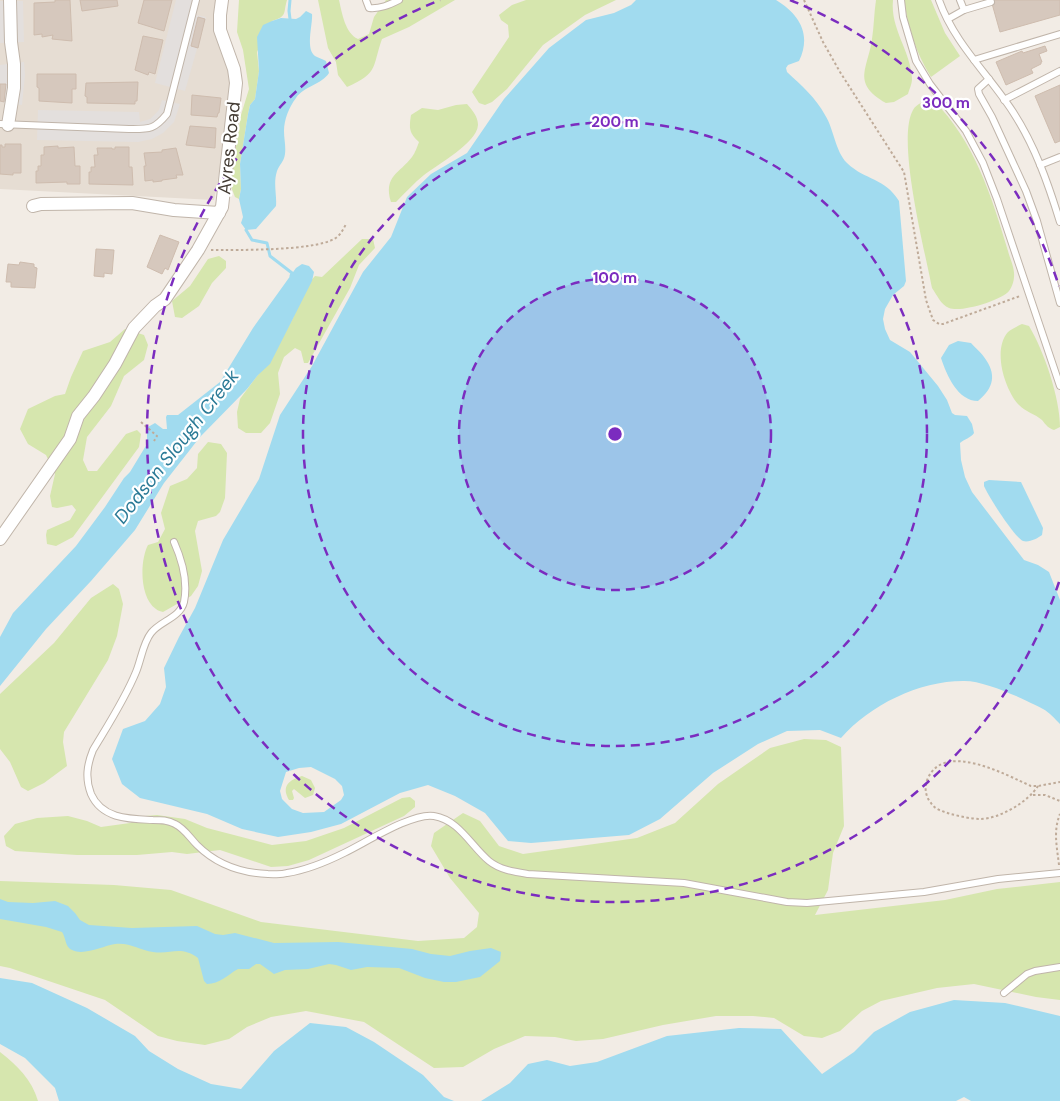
<svg xmlns="http://www.w3.org/2000/svg" width="1060" height="1101" font-family="'DM Sans',sans-serif">
<style>
.residential{fill:#e6ddd3}
.green{fill:#d6e6ae}
.parking{fill:#e3dfdd}
.water{fill:#a1dbef;fill-rule:evenodd}
.lines{fill:none;stroke-linecap:round;stroke-linejoin:round}
.stream{stroke:#a1dbef;stroke-width:3}
.building{fill:#d6c8bd;stroke:#cebcae}
.lane-casing{stroke:#c0b5aa;stroke-width:8}
.street-casing{stroke:#c0b5aa;stroke-width:14}
.path{stroke:#bfab99;stroke-width:2;stroke-dasharray:2.5 2.5;stroke-linecap:butt}
.lane{stroke:#fff;stroke-width:6}
.street{stroke:#fff;stroke-width:12}
.ring{fill:none;stroke:#7b2cbf;stroke-width:2.5;stroke-dasharray:9 6}
.labels{text-anchor:middle;stroke-width:4.5;stroke-linejoin:round;paint-order:stroke}
.street-label{font-size:18px;fill:#443c34;stroke:#fff}
.water-label{font-size:19px;font-style:italic;fill:#2b7a96;stroke:#fff}
.centre{fill:#7b2cbf;stroke:#fff;stroke-width:2.5}
.ring-label{font-size:15px;text-anchor:middle;font-weight:bold;fill:#7b2cbf;stroke:#fff;stroke-width:4.5;stroke-linejoin:round;paint-order:stroke}
</style>
<rect width="100%" height="100%" fill="#f2ece5"/>
<polygon class="residential" points="0,0 227,0 220,28 236,83 214,200 0,189"/>
<g class="green">
<path d="M239,0H287C283,13 288,16 272,21L257,52L259,71L255,99L250,105L248,114L240,164L241,189L239,199L235,197L230,184L241,115L249,89L243,50L237,32Z"/>
<path d="M318,0H339C342,13 345,33 358,39L369,34L374,17L386,0H455L409,27L382,39C372,67 379,73 347,87L338,75L336,62L328,48Z"/>
<polygon points="526,0 616,0 585,15 543,45 507,89 492,102 485,105 479,103 472,92 509,37 508,25 501,20 499,15 512,5"/>
<path d="M876,0H893C890,29 911,51 912,79C912,84 909,90 908,94L894,102L886,103C851,83 868,69 872,39C874,26 874,13 876,0Z"/>
<path d="M904,0H931L945,33L960,56L931,77C916,53 908,28 904,0Z"/>
<path d="M933,100C974,140 992,197 1008,251C1010,259 1015,268 1014,277C1014,281 1012,287 1009,291C1002,300 961,313 949,308C941,305 937,295 932,288C925,251 896,140 913,110C917,103 925,101 933,100Z"/>
<path d="M467,104C472,110 478,116 478,125C477,143 437,165 424,175C414,183 405,193 396,202H391C383,176 400,173 412,157C415,153 417,147 419,142C409,133 409,128 411,115L422,108L438,110L456,105Z"/>
<polygon points="362,239 373,239 375,248 359,265 350,288 308,363 304,363 301,351 295,348 284,357 278,373 280,394 270,423 261,433 246,433 238,428 237,412 240,399 274,353 293,318 304,288 315,276 322,277"/>
<polygon points="219,256 226,261 226,268 212,283 199,306 182,318 175,317 172,301 190,286 208,259"/>
<path d="M1022,324L1029,326C1044,351 1060,398 1060,427L1054,430C1048,428 1046,425 1042,420C1035,414 1026,412 1019,405C1005,390 992,350 1008,332C1011,329 1018,326 1022,324Z"/>
<polygon points="125,329 144,335 148,345 144,360 124,376 111,406 87,437 83,460 88,471 97,471 126,434 137,430 141,434 139,447 73,537 56,546 47,544 46,535 47,530 70,520 76,510 72,505 57,508 52,507 50,496 55,474 46,455 28,444 20,429 28,409 55,396 65,394 71,377 83,351 110,342"/>
<path d="M208,442L221,444L227,453L225,498L220,512L216,516L198,521L195,531L202,571L198,586L191,596L163,612C161,611 158,611 156,609C139,597 140,560 148,545L158,542L165,529L161,513L170,486L187,479L197,468L198,454Z"/>
<polygon points="113,584 119,589 123,604 117,636 108,660 64,732 63,742 67,766 44,783 28,791 21,787 10,762 0,749 0,694 54,643 91,598"/>
<polygon points="804,739 826,740 841,747 844,826 833,853 828,890 815,915 945,900 997,889 1060,882 1060,1000 1036,997 974,984 937,988 881,1001 862,1011 840,1031 822,1038 804,1036 774,1018 753,1016 716,1016 663,1025 603,1039 576,1041 555,1037 525,1036 494,1049 463,1067 434,1068 364,1022 306,1011 271,1017 247,1027 229,1039 205,1045 177,1041 158,1036 105,1000 10,968 0,966 0,881 114,885 171,890 261,922 418,941 464,938 477,927 479,913 450,878 431,846 434,833 463,813 480,821 499,846 523,854 637,838 675,823 718,784 770,748"/>
<path d="M302,776L311,780L315,788L313,795L305,798L294,789L292,791L294,798L293,800H289C281,786 289,780 302,776Z"/>
<polygon points="410,797 415,801 415,807 404,816 309,860 288,866 271,867 220,850 187,854 172,852 137,855 77,855 15,851 6,846 4,836 15,824 37,818 68,816 87,821 101,827 130,823 145,816 157,815 185,819 207,828 272,845 306,841 344,828 402,798"/>
<path d="M0,1052C17,1065 32,1080 38,1101H0Z"/>
</g>
<g class="parking">
<polygon points="176,0 199,0 196,15 206,17 185,91 155,83"/>
<polygon points="0,1 23,1 24,42 0,43"/>
<polygon points="24,62 25,75 22,105 0,102 0,65"/>
<polygon points="162,100 180,104 174,122 163,133 152,139 138,142 37,140 38,110 139,112 140,122 150,119 159,110"/>
</g>
<g class="water">
<path d="M636,0H776C799,14 812,34 799,61L788,65L786,68L787,72C801,85 816,98 825,115C834,129 835,151 847,163C866,181 884,177 899,201L906,281L904,286L893,295L885,309L883,319L885,329L890,340L910,352L938,386L947,400L952,413L955,415L967,416L972,424L974,433C971,438 964,439 960,443L961,460L965,477L972,492L1024,560L1038,565L1049,572L1060,600V724C1055,719 1049,712 1043,709C1024,699 984,680 963,681C919,681 870,705 841,738L820,730L787,731L758,744L713,773L660,819L629,835L531,843L508,841L485,813L455,796L428,785L400,793L341,824L311,832L278,837L242,829L207,814L140,798L122,784L112,759L123,729L145,721L160,704L166,687L164,668L179,637L195,608L223,540L259,479L280,415L312,366L363,272L391,237L407,197L431,174L467,153L504,99L549,48L586,20L614,13L631,5ZM311,767L335,779L342,786L344,795L341,800L324,812L303,813L292,809L282,799L280,791L286,772L299,768Z"/>
<path d="M306,11L312,14C313,24 305,49 315,56C318,58 323,59 326,61L329,73C321,85 304,86 296,98C289,107 284,120 284,131C284,139 286,146 285,154C284,162 279,165 277,171C273,183 277,195 276,206L256,229L246,230L241,223L243,217L239,199L241,189L240,164L248,114L250,105L255,99L259,71L257,37L263,25L272,21L281,18L296,19L300,17Z"/>
<polygon points="302,264 309,266 314,272 312,281 270,364 258,375 247,389 200,437 164,483 135,530 91,581 46,629 0,686 0,637 13,613 76,546 105,507 124,478 130,472 147,444 147,434 148,427 155,423 163,429 167,429 166,417 167,415 178,415 220,382 253,328 296,268"/>
<path d="M958,341L971,343C975,348 981,352 984,357C997,374 994,388 978,401C958,401 947,376 941,358L949,345Z"/>
<path d="M989,480L1021,482L1043,528L1042,535C1038,538 1029,543 1023,541C1015,538 988,496 984,486V482Z"/>
<path d="M0,899L8,902L33,903L55,901L68,906L75,913L80,920L89,925L132,928L197,926L215,934L223,935L235,933L274,943L338,942L412,949L431,954L450,956L470,951L491,948L501,952L500,961L480,977L456,982H444L425,978L399,968L367,967L351,970L336,965L329,964L308,969L285,970L274,974L260,964H256L249,969H238C227,975 220,984 207,984L204,981L198,958C180,945 171,955 153,952C140,950 129,942 115,944C102,946 83,957 70,949C65,945 66,938 62,932L46,927L0,919Z"/>
<polygon points="0,978 32,983 87,1008 135,1036 149,1051 178,1069 211,1084 241,1089 274,1051 310,1023 346,1027 374,1042 423,1075 444,1097 454,1101 59,1101 55,1088 25,1058 0,1044"/>
<polygon points="954,1000 1005,1003 1060,1016 1060,1101 971,1101 964,1097 956,1101 481,1101 510,1083 528,1064 547,1060 570,1066 597,1062 667,1036 739,1028 781,1029 822,1074 854,1052 874,1032 910,1012"/>
</g>
<g class="lines">
<g class="stream">
<polyline points="290,0 289,11 290,19"/>
<polyline points="246,230 252,240 267,243 270,256 292,273 291,276"/>
</g>
</g>
<g class="building">
<polygon points="55,0 70,0 72,41 52,39 53,35 42,37 42,34 34,35 34,3 55,2"/>
<polygon points="80,0 117,0 118,6 82,11"/>
<polygon points="144,0 172,0 164,31 138,23"/>
<polygon points="991,0 1060,0 1060,15 1000,32"/>
<polygon points="198,17 205,19 198,48 191,46"/>
<polygon points="143,36 163,40 155,74 149,72 148,75 135,70"/>
<polygon points="1045,46 1047,51 1039,54 1042,62 1041,62 1041,64 1031,69 1033,73 1006,85 996,62 1022,51 1023,53"/>
<polygon points="37,74 76,74 76,89 72,89 72,103 39,101 39,88 37,87"/>
<polygon points="138,82 137,101 135,101 135,104 87,103 87,97 85,96 86,83"/>
<polygon points="0,84 6,84 4,102 0,101"/>
<polygon points="1060,85 1060,141 1055,143 1035,96"/>
<polygon points="192,95 221,98 219,113 218,113 217,117 191,115"/>
<polygon points="190,126 216,128 215,148 186,145"/>
<polygon points="5,144 21,144 21,173 13,173 13,175 0,174 0,145 2,145 2,147 5,147"/>
<polygon points="58,146 58,148 74,147 75,166 80,166 80,184 67,184 67,182 36,183 36,171 38,171 38,166 41,166 41,155 44,155 44,147"/>
<polygon points="115,147 129,147 129,167 132,167 133,185 89,184 89,172 91,172 91,167 95,167 94,155 98,155 97,148 112,148 112,149 115,149"/>
<polygon points="176,148 183,175 176,175 177,178 162,180 162,181 153,182 153,180 145,181 144,166 146,166 144,153 162,152 162,150"/>
<polygon points="160,235 179,242 168,270 165,268 162,274 147,267"/>
<polygon points="96,249 114,250 112,274 104,273 104,277 94,276"/>
<polygon points="20,262 34,264 34,267 37,268 35,288 11,287 11,282 6,282 8,264 19,265"/>
</g>
<g class="lines">
<defs>
<g id="lane">
<path d="M366,0L369,8C380,9 389,5 399,0"/>
<polyline points="901,0 903,17 916,61 930,84 966,131 983,163 997,199 1060,386"/>
<path d="M939,0C954,43 989,75 1013,112C1035,146 1048,183 1060,222"/>
<polyline points="964,10 991,2"/>
<polyline points="948,19 964,10 960,0"/>
<polyline points="974,60 1060,34"/>
<polyline points="989,79 978,89 979,94 992,117 1026,191 1037,221 1060,303"/>
<polyline points="1004,100 1060,71"/>
<path d="M0,124L129,129C149,129 154,130 167,114L196,0"/>
<polyline points="1040,165 1060,157"/>
<path d="M174,542C182,560 188,582 184,602C180,618 160,621 151,633C143,643 141,660 136,672C125,699 108,725 93,750C87,765 85,778 91,794C102,819 129,819 153,820C161,820 168,820 175,824C184,828 190,838 197,845C217,865 240,873 268,874C275,874 281,875 287,873C307,870 326,862 344,853C365,843 413,812 434,816C459,820 471,846 489,861C500,870 515,872 528,874L684,883L787,902L807,903L924,892L998,879L1060,873"/>
<polyline points="1004,993 1027,974 1035,971 1060,967"/>
</g>
<g id="street">
<polyline points="8,125 14,88 14,64 11,42 10,0"/>
<polyline points="33,206 41,204 132,203 174,210 219,213"/>
<polyline points="0,539 70,439 78,416 94,396 115,364 134,328 155,306 165,299 198,250 222,207 236,83 234,69 220,30 220,15 222,0"/>
</g>
</defs>
<use href="#lane" class="lane-casing"/>
<use href="#street" class="street-casing"/>
<g class="path">
<polyline points="804,0 823,42 840,72 904,172 926,300 933,320 939,324 943,324 1020,296"/>
<path d="M211,250C238,250 312,251 334,239C340,236 343,230 346,224"/>
<polyline points="141,422 157,436 154,441"/>
<path d="M1038,786C1028,802 999,819 980,819C971,819 960,816 950,814C943,811 935,810 931,803C925,796 924,786 928,778C945,741 1006,775 1031,786H1038L1060,782"/>
<polyline points="1033,795 1045,795 1060,801"/>
<path d="M1059,865C1057,847 1053,831 1060,814"/>
</g>
<use href="#lane" class="lane"/>
<use href="#street" class="street"/>
</g>
<circle cx="615" cy="434" r="156" fill="#7b2cbf" fill-opacity=".12"/>
<g class="ring">
<circle cx="615" cy="434" r="156"/>
<circle cx="615" cy="434" r="312"/>
<path d="M1059 582A468 468 0 1 1 440 0M790 0A468 468 0 0 1 1059 286"/>
</g>
<g class="labels">
<g class="street-label">
<text transform="translate(229 148) rotate(-84)" y="6">Ayres Road</text>
</g>
<g class="water-label">
<text transform="translate(176 446) rotate(-52)" y="7">Dodson Slough Creek</text>
</g>
</g>
<circle cx="615" cy="434" r="8" class="centre"/>
<g class="ring-label">
<text x="946" y="108">300 m</text>
<text x="615" y="127">200 m</text>
<text x="615" y="283">100 m</text>
</g>
</svg>
